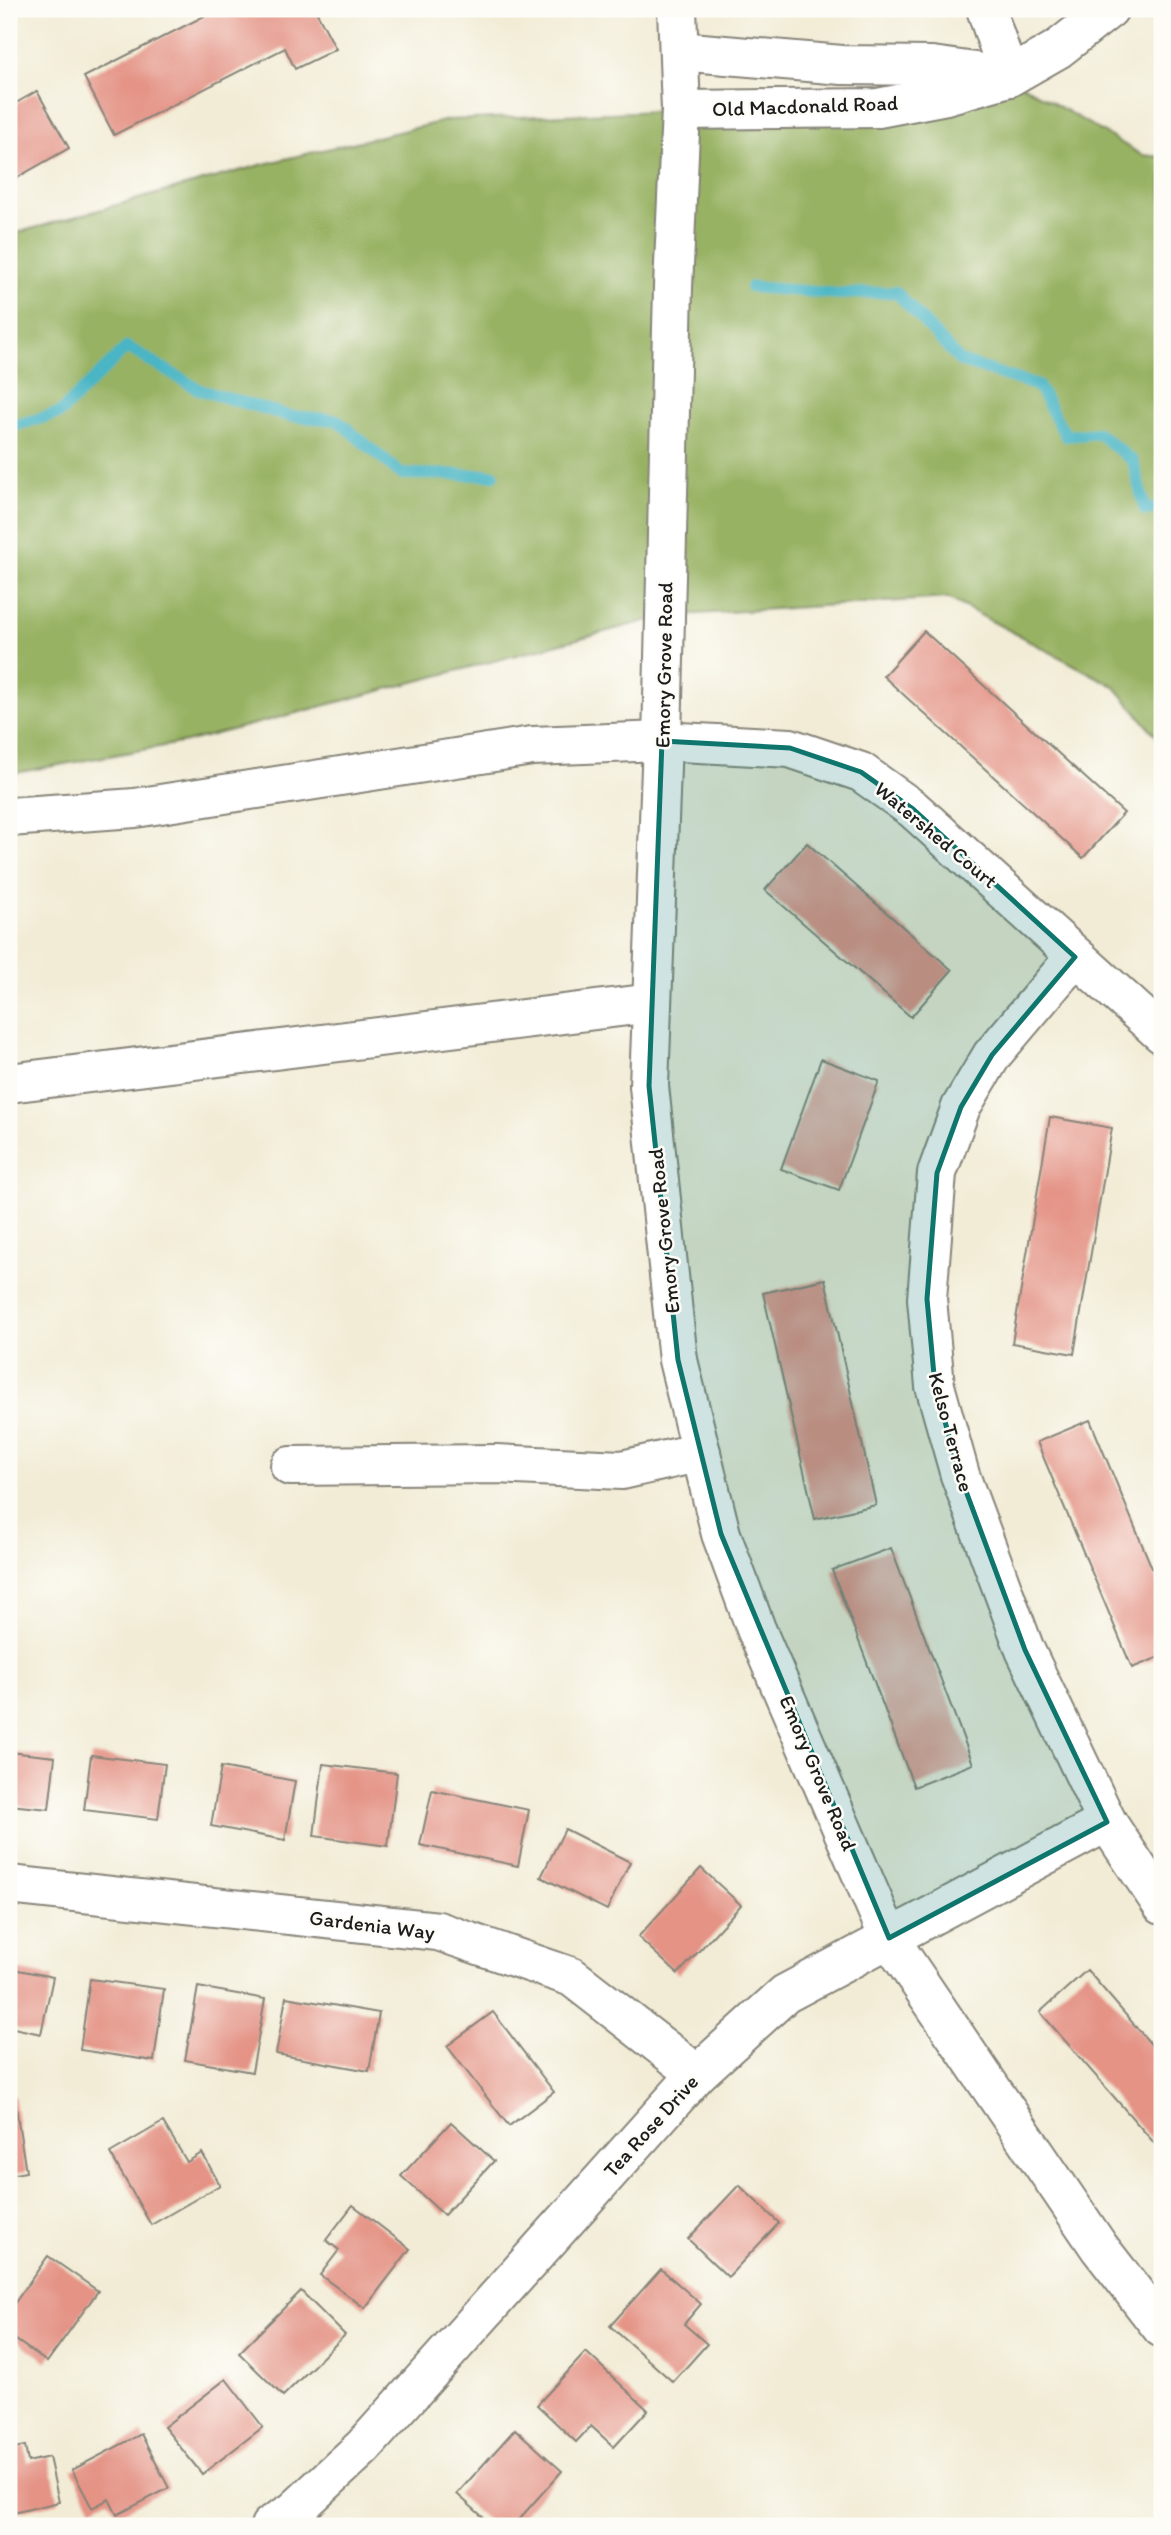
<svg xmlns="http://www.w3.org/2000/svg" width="1171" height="2535" font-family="Itim,sans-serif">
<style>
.forest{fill:#98b263;stroke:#5a6740;stroke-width:2}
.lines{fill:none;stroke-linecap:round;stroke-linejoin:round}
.stream{stroke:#49b5c5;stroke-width:12}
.building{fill:#e49385}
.minor-casing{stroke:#878479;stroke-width:42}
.minor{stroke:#fff;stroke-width:38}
.marked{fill:#0f766e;fill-opacity:0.2;stroke:#0f766e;stroke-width:5;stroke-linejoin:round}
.labels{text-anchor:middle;stroke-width:5;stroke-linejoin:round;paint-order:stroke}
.street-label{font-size:21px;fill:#1c1c1c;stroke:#fdfcf7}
</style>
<rect width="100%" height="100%" fill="#fdfcf7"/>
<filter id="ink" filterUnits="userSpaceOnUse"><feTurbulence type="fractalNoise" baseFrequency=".0143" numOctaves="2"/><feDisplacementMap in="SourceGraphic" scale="14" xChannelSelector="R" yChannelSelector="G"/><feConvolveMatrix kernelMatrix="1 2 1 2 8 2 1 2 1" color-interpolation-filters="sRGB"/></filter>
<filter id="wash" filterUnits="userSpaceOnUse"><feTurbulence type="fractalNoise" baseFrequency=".00686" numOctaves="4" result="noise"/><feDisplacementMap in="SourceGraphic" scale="28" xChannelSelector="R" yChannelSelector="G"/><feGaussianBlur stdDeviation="1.57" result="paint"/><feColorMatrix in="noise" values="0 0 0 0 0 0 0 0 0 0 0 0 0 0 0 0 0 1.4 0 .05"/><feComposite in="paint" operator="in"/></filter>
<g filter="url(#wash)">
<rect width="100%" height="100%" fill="#f2ecd6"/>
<polygon class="forest" points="1009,77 1142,155 1162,157 1162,743 1114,686 948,598 665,616 186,742 9,774 9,235 264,164 448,120 681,110"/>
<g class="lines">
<g class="stream">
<polyline points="751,287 840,294 896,292 960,361 1038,386 1066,436 1098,433 1133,461 1145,510 1162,508"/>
<polyline points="9,427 60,413 127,347 200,390 289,416 337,420 401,474 494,475"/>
</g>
</g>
<g id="blocks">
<g class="building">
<polygon points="218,9 315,9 336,49 295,69 285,48 114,135 84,77"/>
<polygon points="37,91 69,148 9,182 9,107"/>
<polygon points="924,631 1124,813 1083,858 883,676"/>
<polygon points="807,843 952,970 911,1017 765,890"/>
<polygon points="821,1059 879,1081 839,1190 781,1169"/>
<polygon points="1050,1117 1112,1128 1074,1354 1012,1343"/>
<polygon points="825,1279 876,1505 815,1519 763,1293"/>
<polygon points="1090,1420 1162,1592 1162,1656 1132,1668 1037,1442"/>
<polygon points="891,1548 973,1764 914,1787 832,1570"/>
<polygon points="9,1752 55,1757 49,1809 9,1805"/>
<polygon points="91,1755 165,1764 158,1819 84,1810"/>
<polygon points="323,1764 397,1773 388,1846 314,1836"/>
<polygon points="221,1767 295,1781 285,1840 211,1826"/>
<polygon points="432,1790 529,1810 518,1866 420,1845"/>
<polygon points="565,1829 630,1862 607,1910 541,1877"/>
<polygon points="701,1868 741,1905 678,1974 638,1937"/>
<polygon points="9,1968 53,1977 41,2034 9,2027"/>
<polygon points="1087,1970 1162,2057 1162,2152 1040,2012"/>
<polygon points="90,1979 164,1989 154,2061 80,2050"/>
<polygon points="198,1987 265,1999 252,2072 185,2060"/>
<polygon points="286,1997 379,2013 369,2071 276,2054"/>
<polygon points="493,2012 554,2092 509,2126 447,2046"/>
<polygon points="9,2095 14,2095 26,2172 9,2175"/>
<polygon points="163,2122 187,2162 202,2153 220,2185 151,2225 110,2153"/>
<polygon points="451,2122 494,2161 444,2215 401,2176"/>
<polygon points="739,2185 779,2223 728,2277 688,2239"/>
<polygon points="353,2205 410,2249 365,2308 320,2275 339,2250 326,2240"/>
<polygon points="48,2256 98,2291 47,2362 9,2335 9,2311"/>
<polygon points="661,2269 701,2304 684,2324 707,2344 673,2382 610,2326"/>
<polygon points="301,2291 345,2335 283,2396 239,2353"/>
<polygon points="586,2352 648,2410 614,2447 591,2426 576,2442 537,2405"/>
<polygon points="226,2379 263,2427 202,2474 164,2427"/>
<polygon points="515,2429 562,2471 513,2526 493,2526 457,2494"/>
<polygon points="141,2434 169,2488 117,2515 109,2499 92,2508 72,2470"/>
<polygon points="25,2446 28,2462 49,2457 59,2502 9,2514 9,2449"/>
</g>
</g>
</g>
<g filter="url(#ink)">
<use href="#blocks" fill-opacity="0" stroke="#878479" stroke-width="2"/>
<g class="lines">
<defs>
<g id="minor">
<polyline points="677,9 681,110 673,287 662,741 649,1086 678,1360 721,1534 756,1629 889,1938 1099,2247 1162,2328"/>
<polyline points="986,9 1009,77"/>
<polyline points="679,51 842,65 932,66 997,75"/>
<polyline points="681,110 878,108 946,95 1009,77 1058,49 1109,9"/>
<polyline points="9,817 135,808 532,746 662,741 790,748 861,772 913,809 1162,1034"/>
<polyline points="1075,957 992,1055 961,1107 937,1173 927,1299 935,1386 960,1475 1025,1650 1107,1822 1162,1905"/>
<polyline points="9,1083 652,1003"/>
<polyline points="290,1466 496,1464 622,1470 701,1452"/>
<polyline points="9,1885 438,1931 572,1977 697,2074"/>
<polyline points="270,2526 294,2511 363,2447 697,2074 785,1994 1107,1822"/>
</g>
</defs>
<use href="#minor" class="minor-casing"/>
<use href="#minor" class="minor"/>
</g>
</g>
<path class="marked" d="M662,741L790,748L861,772L913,809L1075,957L992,1055L961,1107L937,1173L927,1299L935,1386L960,1475L1025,1650L1107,1822L889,1938L721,1534L678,1360L649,1086Z"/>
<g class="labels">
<g class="street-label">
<text transform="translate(805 106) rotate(-2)" y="7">Old Macdonald Road</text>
<text transform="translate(664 665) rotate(-89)" y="7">Emory Grove Road</text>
<text transform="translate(936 835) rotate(40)" y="7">Watershed Court</text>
<text transform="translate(664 1231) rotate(-96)" y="7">Emory Grove Road</text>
<text transform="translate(951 1432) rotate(75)" y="7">Kelso Terrace</text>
<text transform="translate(818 1773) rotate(67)" y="7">Emory Grove Road</text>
<text transform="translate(372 1925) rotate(7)" y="7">Gardenia Way</text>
<text transform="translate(651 2126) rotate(-48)" y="7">Tea Rose Drive</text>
</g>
</g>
<rect width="1171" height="2535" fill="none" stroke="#fdfcf7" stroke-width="35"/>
</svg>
